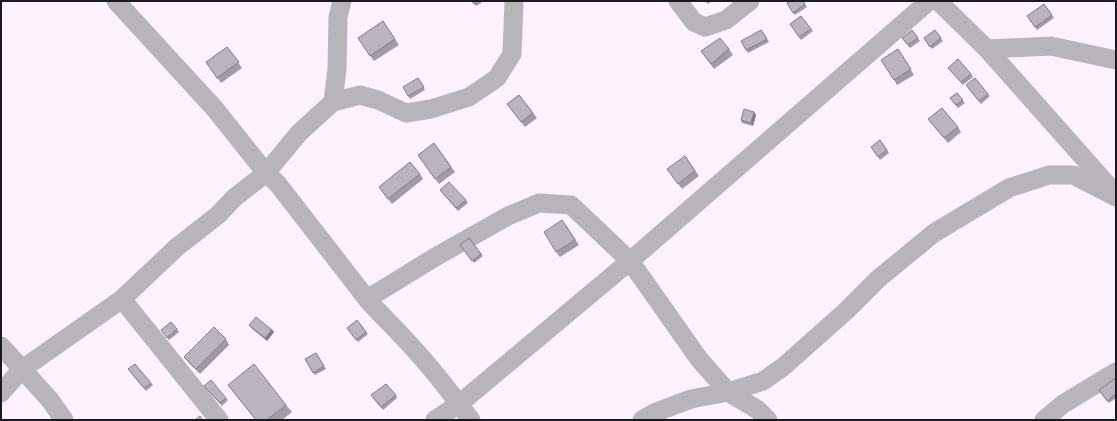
<svg xmlns="http://www.w3.org/2000/svg" width="1117" height="421" font-family="Signika,sans-serif">
<style>
.lines{fill:none;stroke-linecap:round;stroke-linejoin:round}
.minor{stroke:#b8b4ba;stroke-width:19}
.wall{fill:#a29aa5}
.shaded-wall{fill:#847d86}
.building{fill:#bcb3c0;stroke:#847d86}
</style>
<rect width="100%" height="100%" fill="#fbf1ff"/>
<g class="lines">
<g class="minor">
<path d="M116,1L215,109L266,173L277,183L367,299C378,312 390,323 401,335C426,361 449,390 471,420"/>
<polyline points="678,1 694,22 705,27 726,20 750,1"/>
<polyline points="938,1 987,49 1113,191"/>
<polyline points="987,49 1051,46 1116,60"/>
<polyline points="333,102 337,69 338,17 342,1"/>
<polyline points="122,299 219,420"/>
<polyline points="367,299 437,256 508,216 539,203 571,205 630,261 699,359 728,392 763,381 783,367 846,311 878,279 934,233 1009,188 1049,175 1073,175 1116,197"/>
<polyline points="1,346 50,400 64,420"/>
<polyline points="1,393 21,370 122,299 177,247 218,215 234,198 266,173 299,133 333,102 360,95 378,100 406,113 431,109 469,97 497,78 512,54 514,1"/>
<polyline points="435,420 459,404 630,261 929,1"/>
<polyline points="642,420 654,413 691,399 728,392 758,410 768,420"/>
<polyline points="1044,420 1063,404 1116,372"/>
</g>
</g>
<g class="wall">
<polygon points="472,1 484,1 476,6"/>
<polygon points="705,1 712,1 708,4"/>
<polygon points="803,1 807,7 795,15 787,3"/>
<polygon points="1044,4 1054,18 1037,30 1027,16"/>
<polygon points="801,16 813,31 801,40 790,24"/>
<polygon points="383,21 399,45 374,61 358,38"/>
<polygon points="912,30 920,41 910,48 902,38"/>
<polygon points="935,30 943,41 932,49 924,38"/>
<polygon points="763,32 769,42 748,53 746,50"/>
<polygon points="227,47 242,68 221,83 206,62"/>
<polygon points="729,49 733,55 714,69 701,51"/>
<polygon points="898,49 914,75 897,85 894,80"/>
<polygon points="948,68 971,74 973,77 963,85"/>
<polygon points="418,78 425,90 410,99 408,96"/>
<polygon points="968,88 988,94 990,96 981,104"/>
<polygon points="957,93 965,103 958,108 950,98"/>
<polygon points="519,95 537,118 525,127 507,104"/>
<polygon points="756,115 753,126 742,123 741,120"/>
<polygon points="928,119 958,127 961,132 948,143"/>
<polygon points="880,140 889,153 880,160 871,147"/>
<polygon points="434,143 455,172 439,184 418,155"/>
<polygon points="685,156 699,176 682,189 667,169"/>
<polygon points="420,174 423,179 392,204 379,187"/>
<polygon points="440,190 466,200 468,203 458,211"/>
<polygon points="566,225 579,245 560,257 556,252"/>
<polygon points="469,238 483,256 474,263 460,245"/>
<polygon points="357,320 368,334 358,342 347,328"/>
<polygon points="249,325 272,330 274,332 267,341 251,328"/>
<polygon points="177,329 179,332 169,340 161,330"/>
<polygon points="226,339 229,345 200,374 188,362 184,357"/>
<polygon points="316,353 326,369 315,375 305,359"/>
<polygon points="130,372 151,383 153,385 146,391"/>
<polygon points="1116,381 1116,398 1109,403 1099,390"/>
<polygon points="228,385 286,405 292,412 282,420 256,420"/>
<polygon points="204,386 226,398 228,400 222,406"/>
<polygon points="396,395 397,398 383,410 373,398"/>
</g>
<g class="shaded-wall">
<polygon points="754,112 756,115 753,126 751,123"/>
<polygon points="272,330 274,332 267,341 265,338"/>
</g>
<g class="building">
<polygon points="472,1 478,1 474,4"/>
<polygon points="790,1 803,1 805,4 793,13 787,3"/>
<polygon points="1044,4 1052,15 1035,27 1027,16"/>
<polygon points="801,16 811,29 799,37 790,24"/>
<polygon points="383,21 395,39 370,56 358,38"/>
<polygon points="761,30 767,39 746,50 741,41"/>
<polygon points="912,30 918,38 908,45 902,38"/>
<polygon points="935,30 941,38 930,47 924,38"/>
<polygon points="720,38 729,49 711,64 701,51"/>
<polygon points="227,47 239,62 217,78 206,62"/>
<polygon points="898,49 911,69 894,80 881,60"/>
<polygon points="958,59 971,74 961,82 948,68"/>
<polygon points="418,78 424,87 408,96 403,87"/>
<polygon points="975,78 988,94 979,101 966,85"/>
<polygon points="957,93 963,100 956,105 950,98"/>
<polygon points="519,95 533,113 521,122 507,104"/>
<polygon points="942,108 958,127 944,138 928,119"/>
<polygon points="744,109 754,112 751,123 741,120"/>
<polygon points="880,140 887,150 878,157 871,147"/>
<polygon points="434,143 451,167 435,179 418,155"/>
<polygon points="685,156 695,171 678,184 667,169"/>
<polygon points="410,162 420,174 388,199 379,187"/>
<polygon points="449,182 466,200 456,208 440,190"/>
<polygon points="562,220 575,240 556,252 544,232"/>
<polygon points="469,238 481,254 472,261 460,245"/>
<polygon points="256,317 272,330 265,338 249,325"/>
<polygon points="357,320 366,332 356,340 347,328"/>
<polygon points="171,322 177,329 167,338 161,330"/>
<polygon points="214,327 226,339 196,369 184,357"/>
<polygon points="316,353 324,366 313,373 305,359"/>
<polygon points="135,364 151,383 144,388 128,369"/>
<polygon points="254,364 286,405 267,420 256,420 228,385"/>
<polygon points="1114,379 1116,381 1116,394 1107,401 1099,390"/>
<polygon points="211,380 226,398 220,403 204,386"/>
<polygon points="386,384 396,395 381,407 371,395"/>
<polygon points="200,416 203,420 195,420"/>
</g>
<rect width="1117" height="421" fill="none" stroke="#1c191e" stroke-width="4"/>
</svg>
